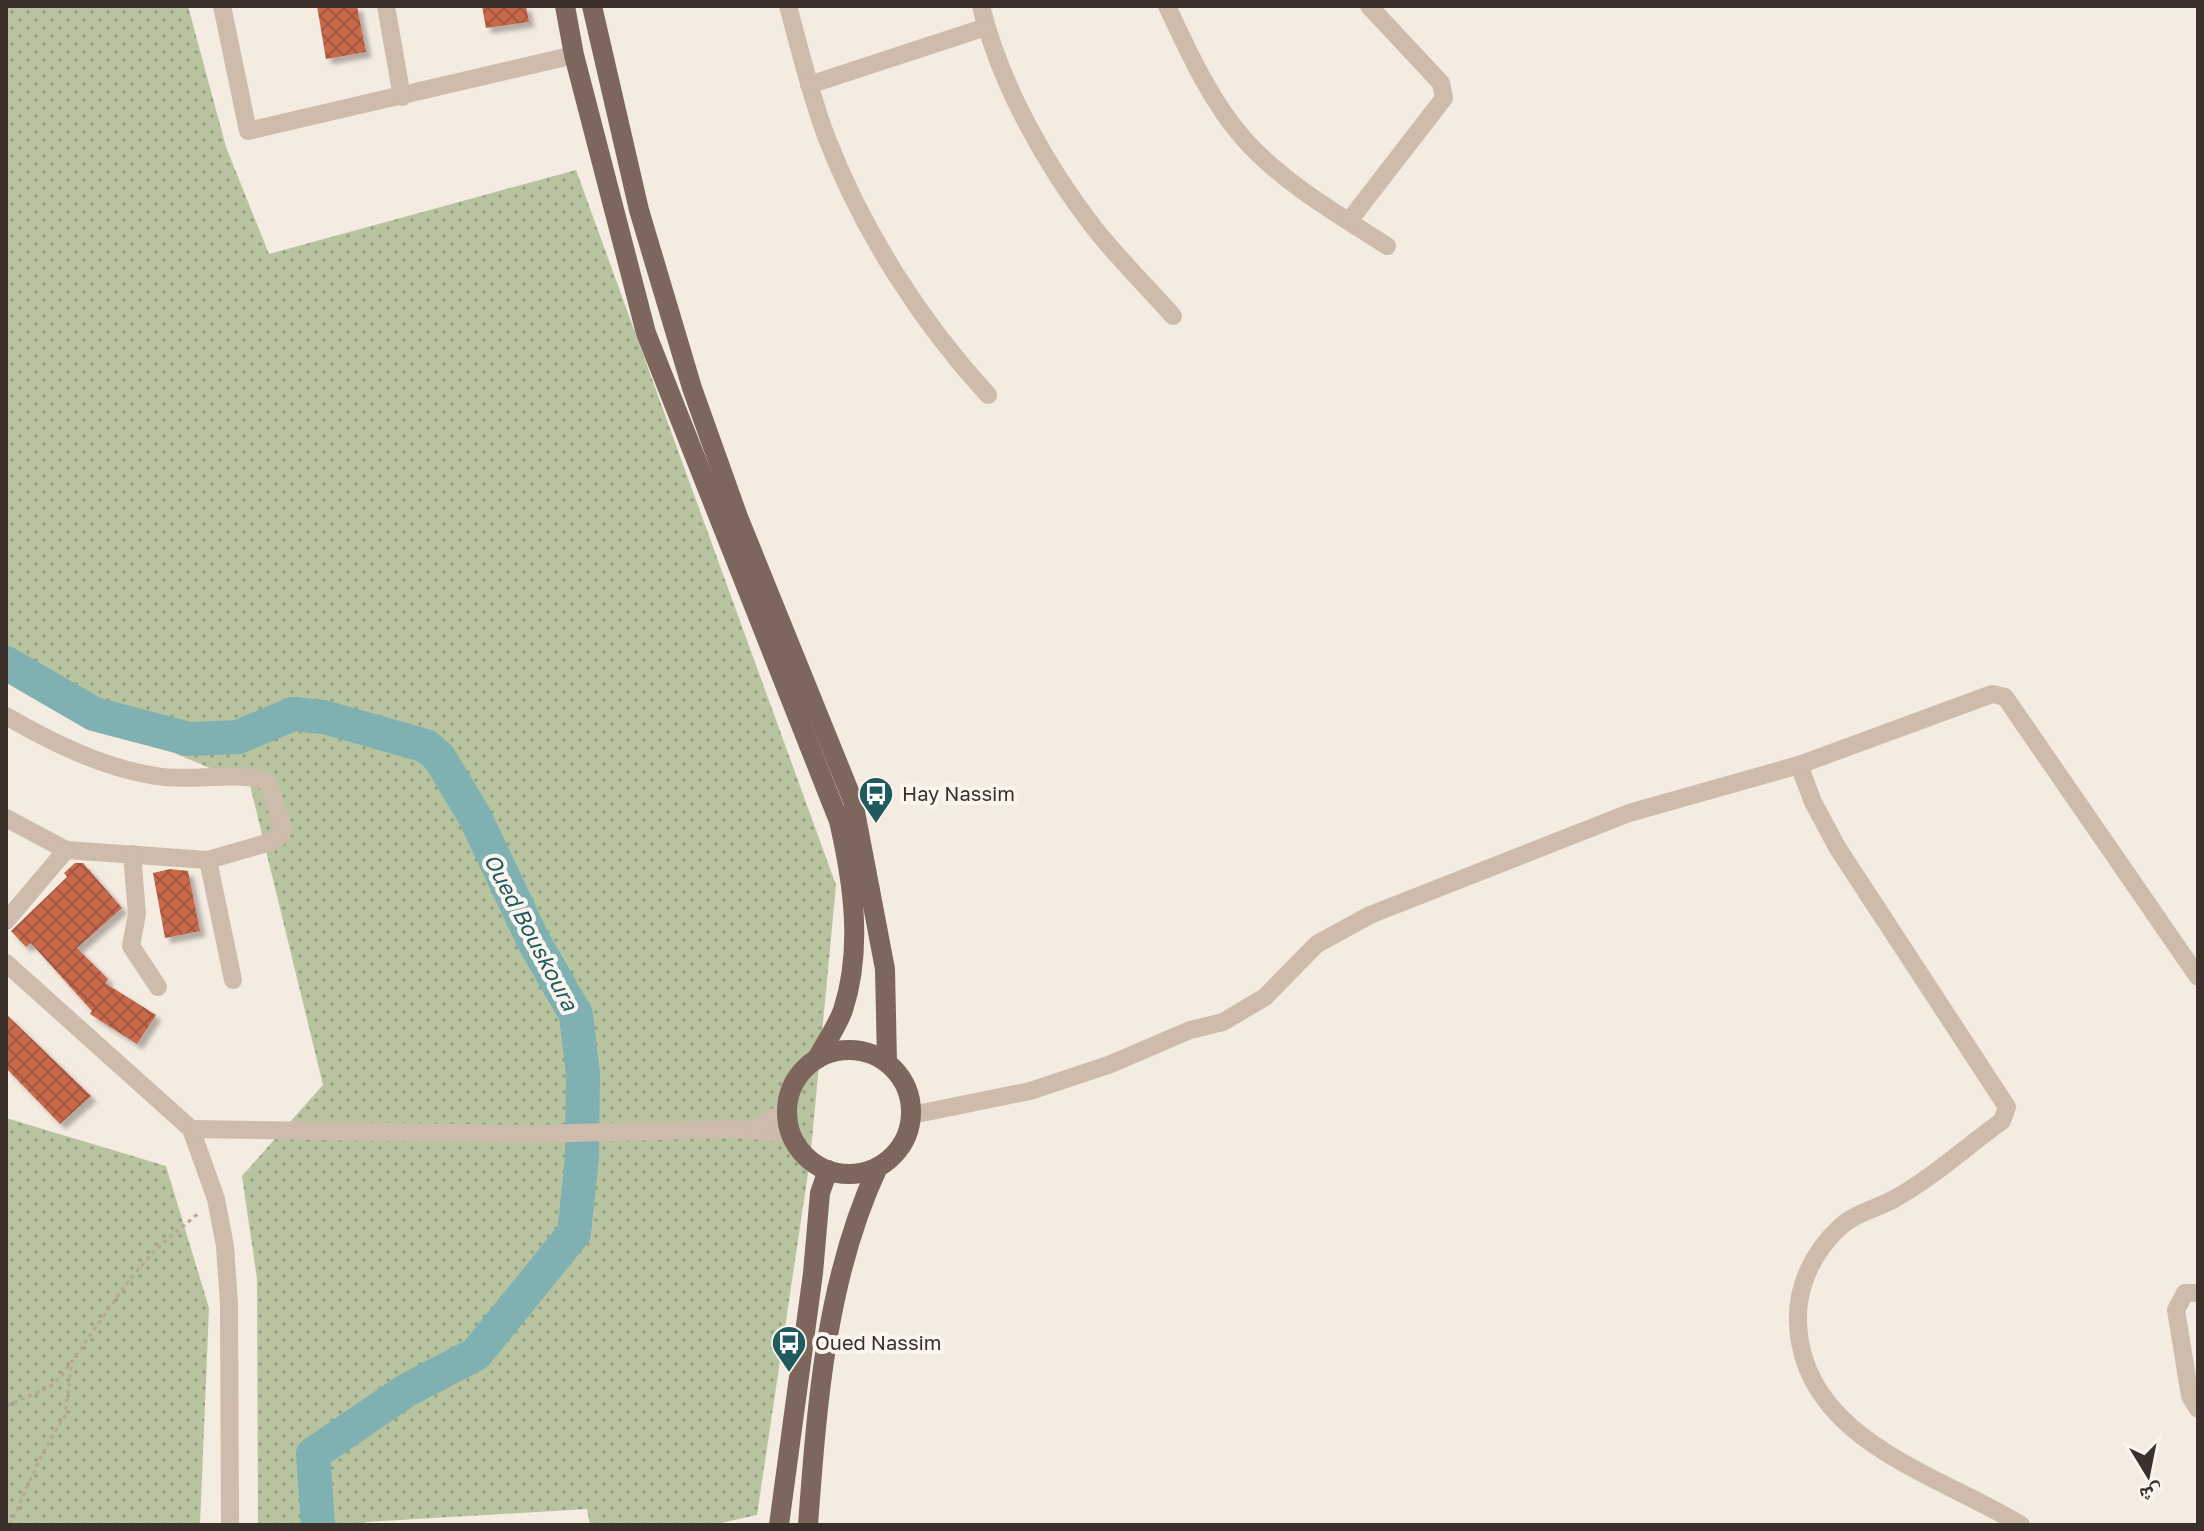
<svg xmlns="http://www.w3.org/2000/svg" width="2204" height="1531" font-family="'Golos Text','Noto Naskh Arabic',sans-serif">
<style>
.grass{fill:url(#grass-dots)}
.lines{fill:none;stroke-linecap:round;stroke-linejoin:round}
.river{stroke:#7fb0b2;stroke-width:34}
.building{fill:url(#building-cross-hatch);filter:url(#shadow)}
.path{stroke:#b9a596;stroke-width:3;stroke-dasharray:4 4;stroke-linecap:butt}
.minor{stroke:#cdbbac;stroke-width:18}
.major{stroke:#7d675c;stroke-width:20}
.labels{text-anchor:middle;stroke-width:8;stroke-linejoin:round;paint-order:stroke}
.poi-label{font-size:20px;fill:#3b302b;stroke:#fbf5ee;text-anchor:start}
.water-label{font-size:22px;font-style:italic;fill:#1f5a5e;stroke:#fbf5ee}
</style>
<defs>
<pattern id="grass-dots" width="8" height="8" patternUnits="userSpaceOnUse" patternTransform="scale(2)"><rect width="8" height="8" fill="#b8c4a0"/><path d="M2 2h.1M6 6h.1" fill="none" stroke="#97a083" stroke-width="1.8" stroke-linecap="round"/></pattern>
<pattern id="building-cross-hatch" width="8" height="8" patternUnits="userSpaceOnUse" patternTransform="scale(2)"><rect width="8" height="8" fill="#c8694b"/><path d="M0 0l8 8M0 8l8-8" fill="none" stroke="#a4573f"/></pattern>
<filter id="shadow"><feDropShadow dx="5.5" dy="5.5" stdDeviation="2" flood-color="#0004"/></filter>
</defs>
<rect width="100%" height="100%" fill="#f4ebe1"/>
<g class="grass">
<polygon points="6,6 188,6 226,147 269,254 576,170 836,885 810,1160 757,1515 712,1525 590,1525 587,1509 366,1522 365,1525 258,1525 257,1279 242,1176 323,1085 250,785 6,682"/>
<polygon points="6,1118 166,1166 209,1308 200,1525 6,1525"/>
</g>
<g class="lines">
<polyline class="river" points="6,663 94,714 189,739 238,737 293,714 324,717 426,746 439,757 475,817 533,940 576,1015 583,1074 582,1157 574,1233 476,1354 407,1390 313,1454 318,1525"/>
</g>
<g class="building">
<polygon points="317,6 357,6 366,52 326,59"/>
<polygon points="482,6 526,6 529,22 486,28"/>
<polygon points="75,863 83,863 122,908 77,948 108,979 105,983 156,1015 137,1044 90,1014 92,1011 31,943 26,947 11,931 67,877 64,873"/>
<polygon points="170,869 188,871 200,931 165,938 153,873"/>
<polygon points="6,1014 91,1096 60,1124 6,1068"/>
</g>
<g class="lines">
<g class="path">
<polyline points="6,1406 50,1387 62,1375 130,1279 157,1248 200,1212"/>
<polyline points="10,1525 41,1456 65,1415 72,1362"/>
</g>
<g class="minor">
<polyline points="222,6 248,131 574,55"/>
<polyline points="386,6 402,97"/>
<path d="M788,6C800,50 810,93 826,136C862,230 920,321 988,395"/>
<path d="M981,6C1000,84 1046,166 1095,229C1119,259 1147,287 1173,316"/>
<path d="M1167,6C1188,51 1211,102 1244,139C1283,183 1338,214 1387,246"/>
<polyline points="809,85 986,27"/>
<polyline points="1349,221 1444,98 1441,83 1369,6"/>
<path d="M6,716C51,742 103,768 156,776C189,782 238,771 267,781L283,827L279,837L270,842L208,860L66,850L6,818"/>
<path d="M1799,765L1813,802L1837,847L2007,1107L2002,1121C1967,1146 1932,1178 1894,1199C1876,1209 1855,1213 1840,1227C1813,1252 1796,1287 1798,1324C1803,1440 1938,1474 2021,1525"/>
<polyline points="132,854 137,914 131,946 158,987"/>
<polyline points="208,860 233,980"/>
<polyline points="6,921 66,850"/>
<polyline points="6,963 191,1129 216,1199 225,1246 229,1304 230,1525"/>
<polyline points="912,1115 1030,1091 1111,1064 1190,1030 1223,1022 1265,997 1317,944 1370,915 1629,813 1799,765 1992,694 2005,697 2198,977"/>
<polyline points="191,1129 530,1134 738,1129 791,1134"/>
<polyline points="755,1129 787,1110"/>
<polyline points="2198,1293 2185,1293 2176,1310 2190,1396 2198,1409"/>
</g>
<g class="major">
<path d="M565,6L574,55L646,333L839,821C853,882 863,949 843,1010C837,1027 825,1043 817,1059"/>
<polyline points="592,6 639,210 692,388 738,517 853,801 885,969 887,1062"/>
<circle cx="849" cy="1112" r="62"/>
<polyline points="779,1525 813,1273 820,1193 828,1170"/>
<path d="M808,1525C817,1404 826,1278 878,1167"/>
</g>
</g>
<defs>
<symbol id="bus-pin" viewBox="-11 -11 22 30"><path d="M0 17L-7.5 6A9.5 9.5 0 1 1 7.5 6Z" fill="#1f5a5e" stroke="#fbf5ee"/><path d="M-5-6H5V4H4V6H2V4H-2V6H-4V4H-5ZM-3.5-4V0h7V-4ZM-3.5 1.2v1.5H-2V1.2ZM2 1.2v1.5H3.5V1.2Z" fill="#fff"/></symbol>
</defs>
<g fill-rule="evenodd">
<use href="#bus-pin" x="856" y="774" width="40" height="54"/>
<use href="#bus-pin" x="769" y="1323" width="40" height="54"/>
</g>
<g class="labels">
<g class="poi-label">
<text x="902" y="801">Hay Nassim</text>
<text x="815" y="1350">Oued Nassim</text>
</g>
<g class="water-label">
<text transform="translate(531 932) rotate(62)" y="8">Oued Bouskoura</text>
</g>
</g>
<rect width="2204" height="1531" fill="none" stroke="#3b302b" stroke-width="16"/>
<g transform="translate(2148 1475) rotate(170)" stroke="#fbf5ee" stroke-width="6" paint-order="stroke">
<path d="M0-6L14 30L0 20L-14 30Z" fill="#3b302b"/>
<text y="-12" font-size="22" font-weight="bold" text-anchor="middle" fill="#3b302b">ش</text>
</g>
</svg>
